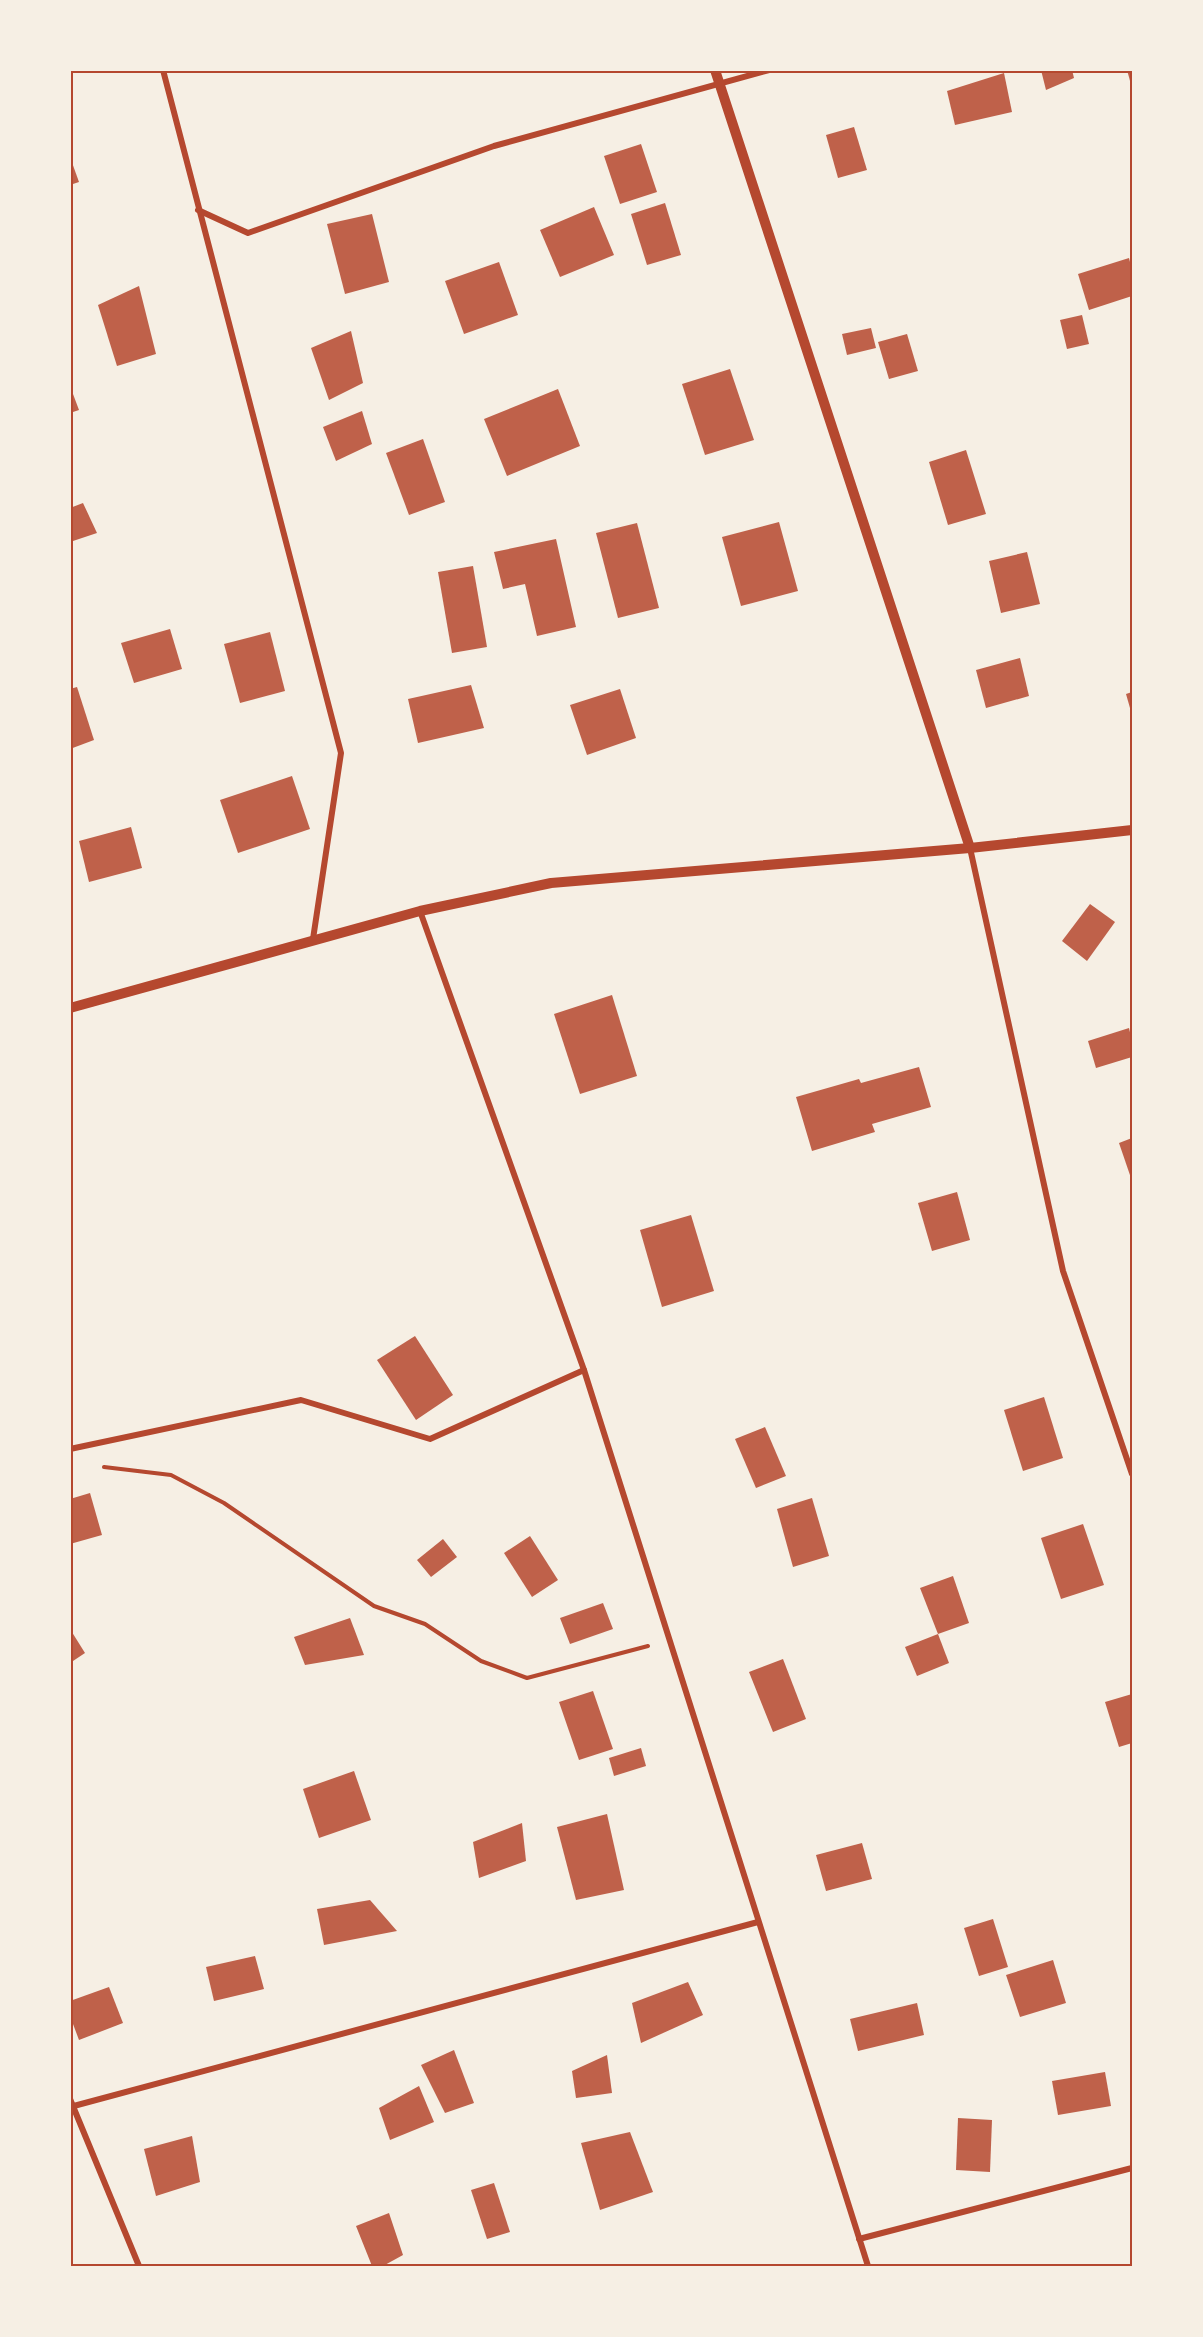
<svg xmlns="http://www.w3.org/2000/svg" width="1203" height="2337" font-family="Karla,sans-serif">
<style>
.building{fill:#bf614a}
.lines{fill:none;stroke-linecap:round;stroke-linejoin:round}
.path{stroke:#b5482f;stroke-width:4}
.minor{stroke:#b5482f;stroke-width:6}
.tertiary{stroke:#b5482f;stroke-width:10}
.neatline{fill:none;stroke:#b5482f;stroke-width:2}
</style>
<rect width="100%" height="100%" fill="#f6efe4"/>
<g class="building">
<polygon points="1041,70 1072,70 1074,78 1046,90"/>
<polygon points="1127,70 1132,70 1132,88"/>
<polygon points="1004,73 1012,112 955,125 947,91"/>
<polygon points="854,127 867,170 838,178 826,135"/>
<polygon points="641,144 657,192 620,204 604,156"/>
<polygon points="70,157 79,182 70,185"/>
<polygon points="665,203 681,255 647,265 631,214"/>
<polygon points="594,207 614,255 560,277 540,230"/>
<polygon points="372,214 389,282 345,294 327,224"/>
<polygon points="1129,258 1132,270 1132,296 1089,310 1078,274"/>
<polygon points="499,262 518,315 464,334 445,281"/>
<polygon points="139,286 156,354 117,366 98,305"/>
<polygon points="1082,315 1089,344 1067,349 1060,320"/>
<polygon points="871,328 876,348 847,355 842,334"/>
<polygon points="351,331 363,383 329,400 311,348"/>
<polygon points="907,334 918,371 889,379 878,342"/>
<polygon points="730,369 754,440 705,455 682,384"/>
<polygon points="70,386 79,410 70,413"/>
<polygon points="558,389 580,446 507,476 484,419"/>
<polygon points="362,411 372,444 336,461 323,427"/>
<polygon points="423,439 445,502 409,515 386,453"/>
<polygon points="966,450 986,514 948,525 929,462"/>
<polygon points="83,503 97,533 70,542 70,508"/>
<polygon points="779,522 798,591 741,606 722,537"/>
<polygon points="637,523 659,608 618,618 596,533"/>
<polygon points="556,539 576,627 537,636 525,584 503,589 494,552"/>
<polygon points="1027,552 1040,604 1001,613 989,561"/>
<polygon points="473,566 487,647 452,653 438,572"/>
<polygon points="170,629 182,669 134,683 121,643"/>
<polygon points="270,632 285,691 240,703 224,644"/>
<polygon points="1020,658 1029,696 986,708 976,670"/>
<polygon points="471,685 484,728 418,743 408,699"/>
<polygon points="77,687 94,740 70,749 70,689"/>
<polygon points="620,689 636,738 587,755 570,705"/>
<polygon points="1132,692 1132,715 1126,694"/>
<polygon points="292,776 310,829 238,853 220,800"/>
<polygon points="131,827 142,868 89,882 79,841"/>
<polygon points="1090,904 1115,922 1087,961 1062,941"/>
<polygon points="612,995 637,1076 580,1094 554,1014"/>
<polygon points="1129,1028 1132,1041 1132,1057 1096,1068 1088,1041"/>
<polygon points="919,1067 931,1107 872,1124 875,1132 812,1151 796,1097 859,1079 861,1083"/>
<polygon points="1132,1138 1132,1181 1119,1143"/>
<polygon points="957,1192 970,1240 932,1251 918,1203"/>
<polygon points="691,1215 714,1291 662,1307 640,1230"/>
<polygon points="415,1336 453,1395 416,1420 377,1360"/>
<polygon points="1044,1397 1063,1458 1023,1471 1004,1410"/>
<polygon points="765,1427 786,1476 756,1488 735,1439"/>
<polygon points="90,1493 102,1535 70,1544 70,1499"/>
<polygon points="812,1498 829,1556 793,1567 777,1509"/>
<polygon points="1083,1524 1104,1585 1061,1599 1041,1538"/>
<polygon points="530,1536 558,1580 532,1597 504,1553"/>
<polygon points="443,1539 457,1557 431,1577 417,1560"/>
<polygon points="953,1576 969,1623 938,1634 920,1588"/>
<polygon points="603,1603 613,1629 570,1644 560,1618"/>
<polygon points="350,1618 364,1655 305,1665 294,1637"/>
<polygon points="70,1629 85,1653 70,1663"/>
<polygon points="938,1634 949,1663 917,1676 905,1647"/>
<polygon points="783,1659 806,1719 773,1732 749,1672"/>
<polygon points="593,1691 613,1749 579,1760 559,1702"/>
<polygon points="1132,1694 1132,1743 1119,1747 1105,1702"/>
<polygon points="641,1748 646,1766 614,1776 609,1758"/>
<polygon points="354,1771 371,1820 319,1838 303,1789"/>
<polygon points="607,1814 624,1890 576,1900 557,1827"/>
<polygon points="522,1823 526,1861 479,1878 473,1842"/>
<polygon points="862,1843 872,1879 826,1891 816,1855"/>
<polygon points="370,1900 397,1931 324,1945 317,1909"/>
<polygon points="993,1919 1008,1967 979,1976 964,1928"/>
<polygon points="255,1956 264,1989 214,2001 206,1967"/>
<polygon points="1053,1960 1066,2003 1020,2017 1006,1975"/>
<polygon points="688,1982 703,2015 641,2043 632,2003"/>
<polygon points="109,1987 123,2023 79,2040 70,2016 70,2001"/>
<polygon points="917,2003 924,2035 858,2051 850,2019"/>
<polygon points="454,2050 474,2103 445,2113 421,2065"/>
<polygon points="607,2055 612,2093 576,2098 572,2071"/>
<polygon points="1105,2072 1111,2106 1058,2115 1052,2081"/>
<polygon points="419,2086 434,2122 390,2140 379,2108"/>
<polygon points="958,2118 992,2120 990,2172 956,2170"/>
<polygon points="630,2132 653,2192 600,2210 581,2143"/>
<polygon points="192,2136 200,2182 156,2196 144,2149"/>
<polygon points="494,2183 510,2232 487,2239 471,2190"/>
<polygon points="389,2213 403,2255 383,2266 372,2266 356,2226"/>
</g>
<g class="lines">
<polyline class="path" points="104,1467 171,1475 224,1503 374,1606 425,1624 481,1661 527,1678 648,1646"/>
<g class="minor">
<polyline points="163,70 341,753 313,939"/>
<polyline points="198,210 248,233 494,146 769,70"/>
<polyline points="970,848 1063,1271 1132,1474"/>
<polyline points="420,911 584,1370 868,2266"/>
<polyline points="70,1449 301,1400 430,1439 584,1370"/>
<polyline points="70,2099 139,2266"/>
<polyline points="70,2107 758,1922"/>
<polyline points="859,2239 1132,2168"/>
</g>
<g class="tertiary">
<polyline points="715,70 970,848"/>
<polyline points="70,1008 420,911 551,883 970,848 1132,830"/>
</g>
</g>
<rect width="1203" height="2337" fill="none" stroke="#f6efe4" stroke-width="144"/>
<rect x="72" y="72" width="1059" height="2193" class="neatline"/>
</svg>
